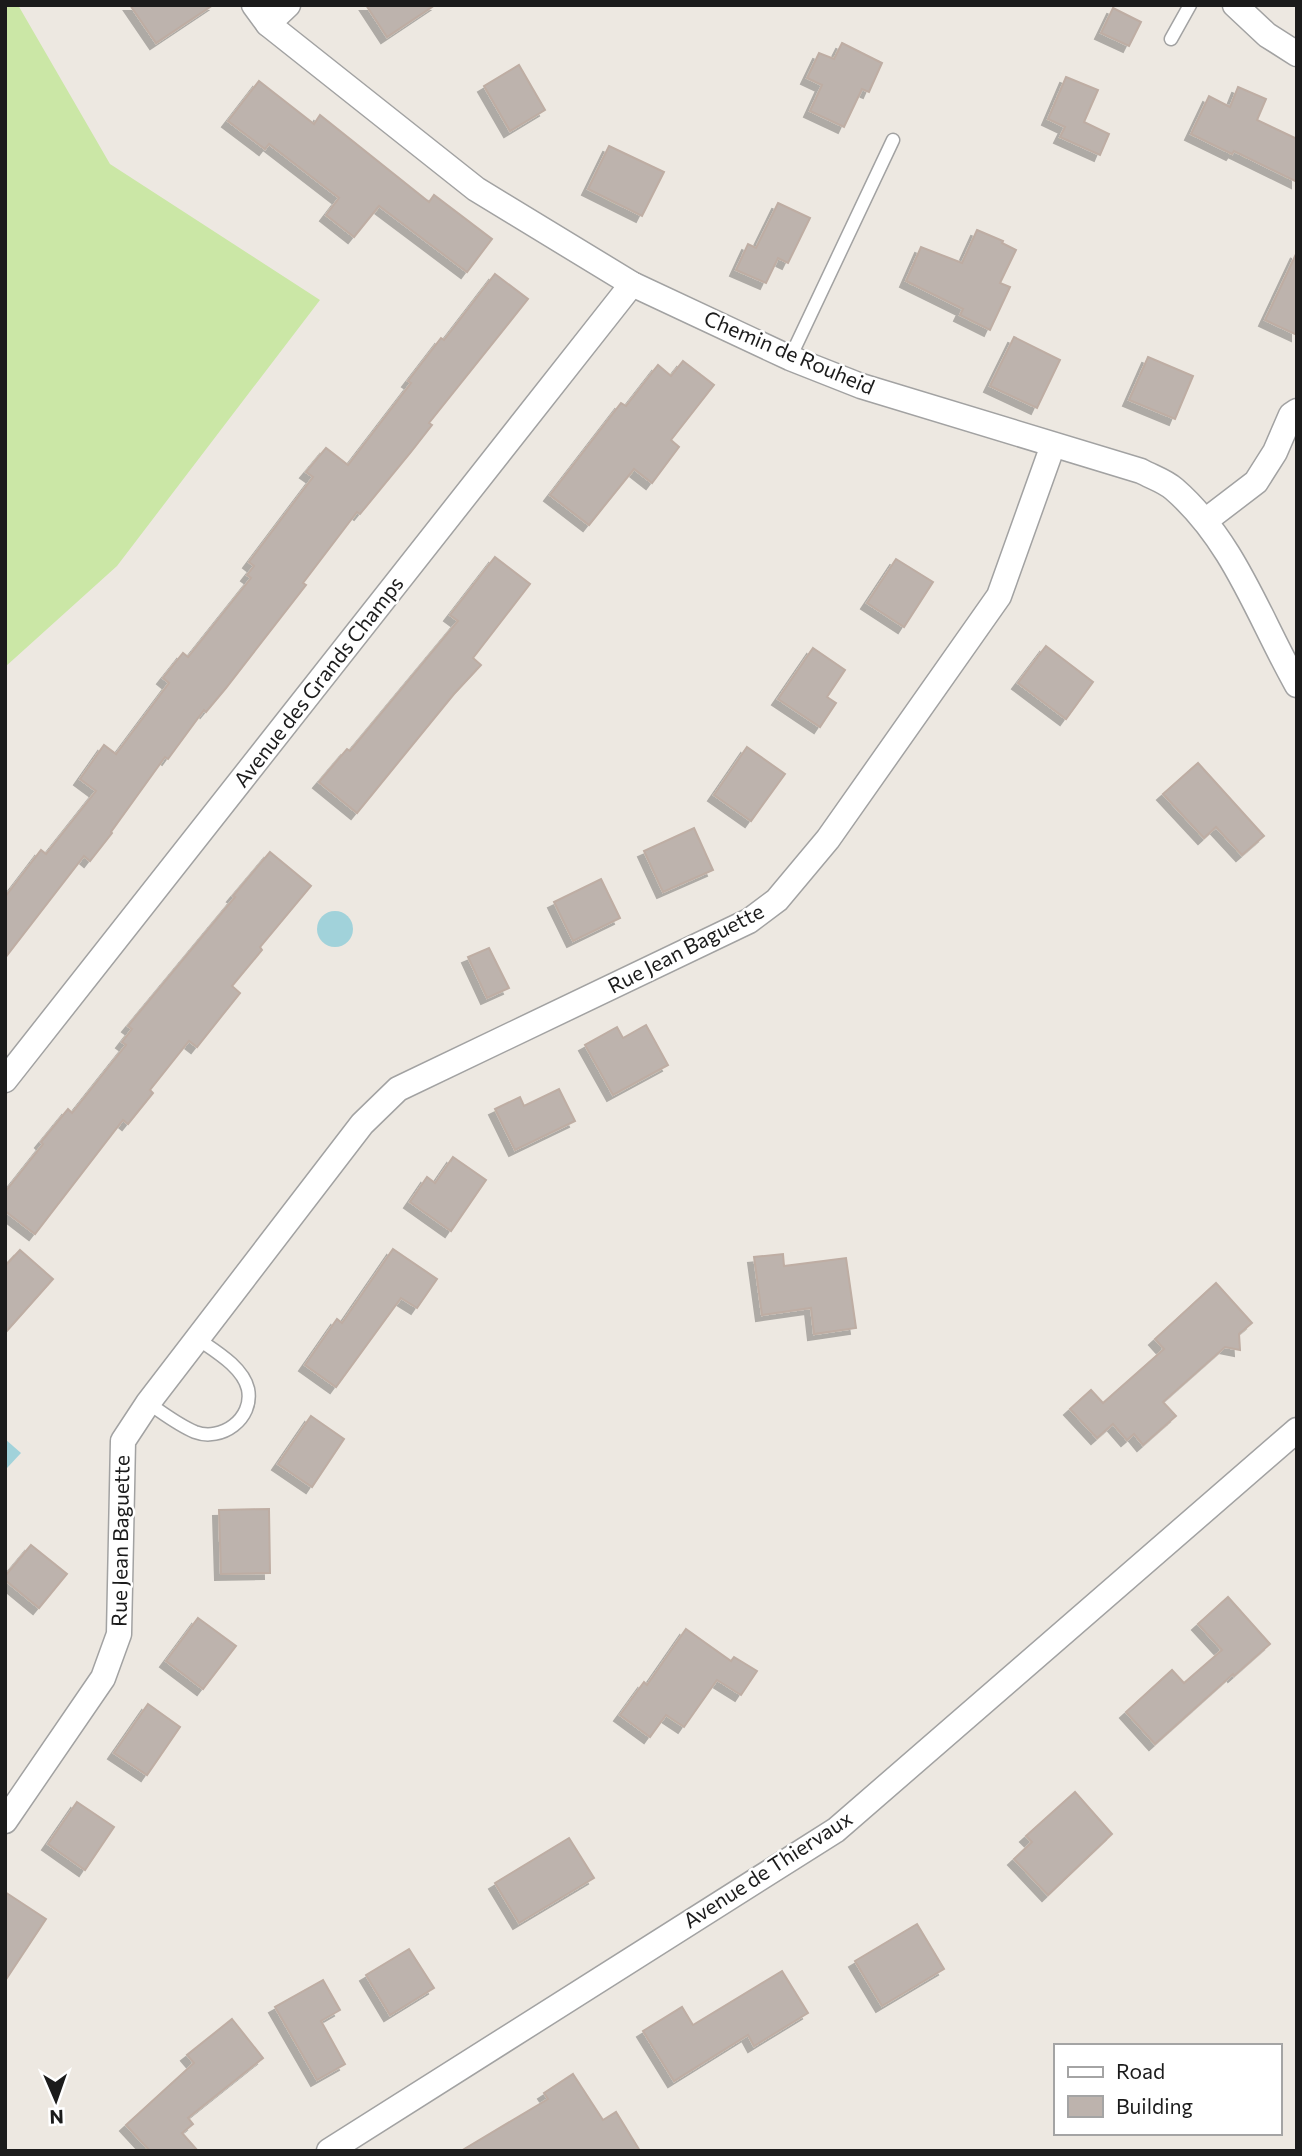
<svg xmlns="http://www.w3.org/2000/svg" width="1302" height="2156" font-family="Commissioner,sans-serif">
<style>
.grass{fill:#cbe7a6}
.water{fill:#a1d2da}
.building{fill:#bdb3ad;stroke:#beada3;stroke-width:2;filter:url(#shadow)}
.lines{fill:none;stroke-linecap:round;stroke-linejoin:round}
.lane-casing{stroke:#a2a2a2;stroke-width:15}
.street-casing{stroke:#a2a2a2;stroke-width:27}
.lane{stroke:#fff;stroke-width:12}
.street{stroke:#fff;stroke-width:24}
.labels{text-anchor:middle;stroke-width:5;stroke-linejoin:round;paint-order:stroke}
.street-label{font-size:21px;fill:#1b1b1b;stroke:#fff}
</style>
<defs>
<filter id="shadow"><feDropShadow dx="-6" dy="6" stdDeviation="0" flood-color="#0004"/></filter>
</defs>
<rect width="100%" height="100%" fill="#ede8e1"/>
<polygon class="grass" points="5,5 18,5 110,164 320,300 117,566 5,667"/>
<g class="water">
<circle cx="335" cy="929" r="18"/>
<polygon points="5,1439 21,1453 7,1468 5,1467"/>
</g>
<g class="building">
<polygon points="130,5 213,5 156,43"/>
<polygon points="366,5 435,5 387,37"/>
<polygon points="1113,8 1141,22 1129,46 1101,33"/>
<polygon points="842,43 882,63 869,92 862,89 844,127 810,111 822,85 807,78 819,53 834,59"/>
<polygon points="519,65 545,110 510,131 484,86"/>
<polygon points="1066,77 1098,90 1084,122 1109,134 1100,155 1060,137 1065,127 1048,119"/>
<polygon points="259,81 314,124 320,115 429,202 434,195 492,239 467,272 379,206 354,237 326,215 339,198 269,144 265,149 228,121"/>
<polygon points="1238,87 1266,99 1257,120 1297,139 1297,182 1234,151 1232,154 1191,134 1209,96 1230,107"/>
<polygon points="609,146 664,172 642,216 588,189"/>
<polygon points="778,203 810,218 788,263 778,258 766,283 736,270 748,244 756,248"/>
<polygon points="977,230 1003,241 1002,243 1016,250 1000,283 1010,287 990,330 960,315 963,309 906,281 921,247 962,263"/>
<polygon points="1297,252 1297,335 1265,320"/>
<polygon points="495,274 528,299 429,423 432,425 411,452 360,514 357,512 303,583 306,585 226,688 206,712 204,710 168,759 165,757 111,832 112,833 90,861 84,856 5,958 5,897 41,850 46,854 96,791 80,779 104,745 116,754 169,683 163,678 183,653 188,657 251,578 247,575 254,566 249,562 313,477 306,472 326,448 348,465 411,383 408,381 441,338 444,340"/>
<polygon points="1014,337 1060,360 1037,408 990,386"/>
<polygon points="1148,357 1193,376 1175,419 1129,400"/>
<polygon points="683,361 714,385 671,440 679,447 652,483 634,469 589,525 550,495 621,403 626,406 658,365 671,376"/>
<polygon points="495,557 530,584 473,658 481,665 454,694 357,813 319,782 347,749 350,751 458,621 450,615"/>
<polygon points="896,559 933,582 904,627 867,603"/>
<polygon points="1046,646 1093,682 1066,719 1018,683"/>
<polygon points="813,648 845,670 827,697 836,703 820,727 778,699"/>
<polygon points="747,747 785,774 751,821 714,795"/>
<polygon points="1198,763 1264,836 1242,855 1216,827 1204,838 1163,794"/>
<polygon points="694,828 713,870 663,892 644,851"/>
<polygon points="270,852 311,886 260,947 262,950 232,986 240,993 197,1047 189,1041 150,1090 153,1093 128,1124 123,1120 35,1234 5,1211 5,1192 43,1144 41,1142 68,1109 72,1113 126,1045 122,1042 132,1029 128,1026 235,897 233,896"/>
<polygon points="601,879 620,918 573,941 554,902"/>
<polygon points="489,948 509,988 487,998 468,957"/>
<polygon points="646,1025 668,1065 613,1095 585,1045 617,1027 623,1038"/>
<polygon points="559,1089 575,1121 515,1150 495,1109 520,1097 524,1106"/>
<polygon points="453,1157 486,1180 451,1231 410,1202 427,1177 435,1183"/>
<polygon points="393,1249 437,1279 417,1308 401,1298 336,1387 305,1365 337,1319 342,1323"/>
<polygon points="20,1250 53,1279 5,1333 5,1266"/>
<polygon points="783,1254 784,1266 846,1258 856,1328 814,1334 811,1308 762,1315 754,1257"/>
<polygon points="1216,1283 1252,1323 1239,1334 1240,1350 1225,1347 1163,1402 1176,1416 1143,1445 1134,1434 1127,1440 1113,1424 1097,1438 1070,1409 1091,1390 1103,1403 1164,1349 1155,1339"/>
<polygon points="311,1416 344,1439 312,1487 278,1464"/>
<polygon points="269,1509 270,1573 221,1574 219,1510"/>
<polygon points="31,1545 67,1574 39,1608 5,1580 5,1576"/>
<polygon points="1228,1597 1270,1644 1234,1676 1233,1674 1155,1744 1126,1712 1172,1670 1184,1683 1222,1650 1198,1624"/>
<polygon points="198,1618 236,1646 203,1689 166,1661"/>
<polygon points="686,1629 731,1661 734,1657 757,1671 741,1695 717,1680 684,1727 666,1715 650,1737 620,1715 644,1682 647,1685"/>
<polygon points="148,1704 180,1727 147,1775 114,1753"/>
<polygon points="1075,1792 1112,1834 1048,1895 1014,1859 1032,1842 1026,1836"/>
<polygon points="77,1802 114,1827 85,1870 48,1844"/>
<polygon points="569,1838 594,1878 519,1923 495,1883"/>
<polygon points="5,1892 46,1919 5,1981"/>
<polygon points="917,1924 944,1969 882,2006 855,1961"/>
<polygon points="409,1949 434,1988 390,2015 366,1975"/>
<polygon points="782,1971 808,2013 754,2046 748,2035 674,2081 643,2031 682,2007 693,2025"/>
<polygon points="323,1980 340,2010 321,2021 345,2064 317,2080 275,2007"/>
<polygon points="232,2019 263,2058 188,2118 193,2124 182,2133 198,2151 150,2151 126,2125 194,2063 187,2055"/>
<polygon points="573,2074 603,2120 616,2112 640,2151 461,2151 548,2099 544,2093"/>
</g>
<g class="lines">
<defs>
<g id="lane">
<polyline points="1171,39 1190,5"/>
<polyline points="790,358 893,140"/>
<path d="M148,1403C163,1413 178,1425 195,1432C221,1442 254,1419 248,1389C243,1367 215,1351 198,1339"/>
</g>
<g id="street">
<path d="M254,5L268,24L476,189L632,284L790,358L861,386L1141,471C1152,477 1165,481 1174,489C1234,541 1259,618 1297,685"/>
<polyline points="1235,5 1267,35 1297,54"/>
<polyline points="268,24 288,5"/>
<polyline points="1205,521 1256,482 1275,452 1291,415 1297,411"/>
<polyline points="5,1080 632,284"/>
<polyline points="5,1821 103,1678 119,1634 123,1441 148,1403 362,1124 398,1089 749,921 777,900 828,839 999,596 1053,445"/>
<polyline points="329,2151 836,1830 1297,1430"/>
</g>
</defs>
<use href="#lane" class="lane-casing"/>
<use href="#street" class="street-casing"/>
<use href="#lane" class="lane"/>
<use href="#street" class="street"/>
</g>
<g class="labels">
<g class="street-label">
<text transform="translate(789 353) rotate(23)" y="7">Chemin de Rouheid</text>
<text transform="translate(319 682) rotate(-52)" y="7">Avenue des Grands Champs</text>
<text transform="translate(686 949) rotate(-27)" y="7">Rue Jean Baguette</text>
<text transform="translate(121 1541) rotate(-89)" y="7">Rue Jean Baguette</text>
<text transform="translate(768 1870) rotate(-33)" y="7">Avenue de Thiervaux</text>
</g>
</g>
<rect width="1302" height="2156" fill="none" stroke="#1b1b1b" stroke-width="14"/>
<rect x="1054" y="2044" width="228" height="91" fill="#ffffff" stroke="#a4a4a4" stroke-width="2"/>
<rect x="1068" y="2067" width="35" height="10" fill="#ffffff" stroke="#a4a4a4" stroke-width="2"/>
<text x="1116" y="2079" font-size="21" fill="#1b1b1b">Road</text>
<rect x="1068" y="2096" width="35" height="21" fill="#bdb3ad" stroke="#a4a4a4" stroke-width="2"/>
<text x="1116" y="2114" font-size="21" fill="#1b1b1b">Building</text>
<g transform="translate(56 2100) rotate(178)" stroke="#ffffff" stroke-width="5" paint-order="stroke">
<path d="M0-5L12 26L0 18L-12 26Z" fill="#1b1b1b"/>
<text y="-10" font-size="19" font-weight="bold" text-anchor="middle" fill="#1b1b1b">N</text>
</g>
</svg>
